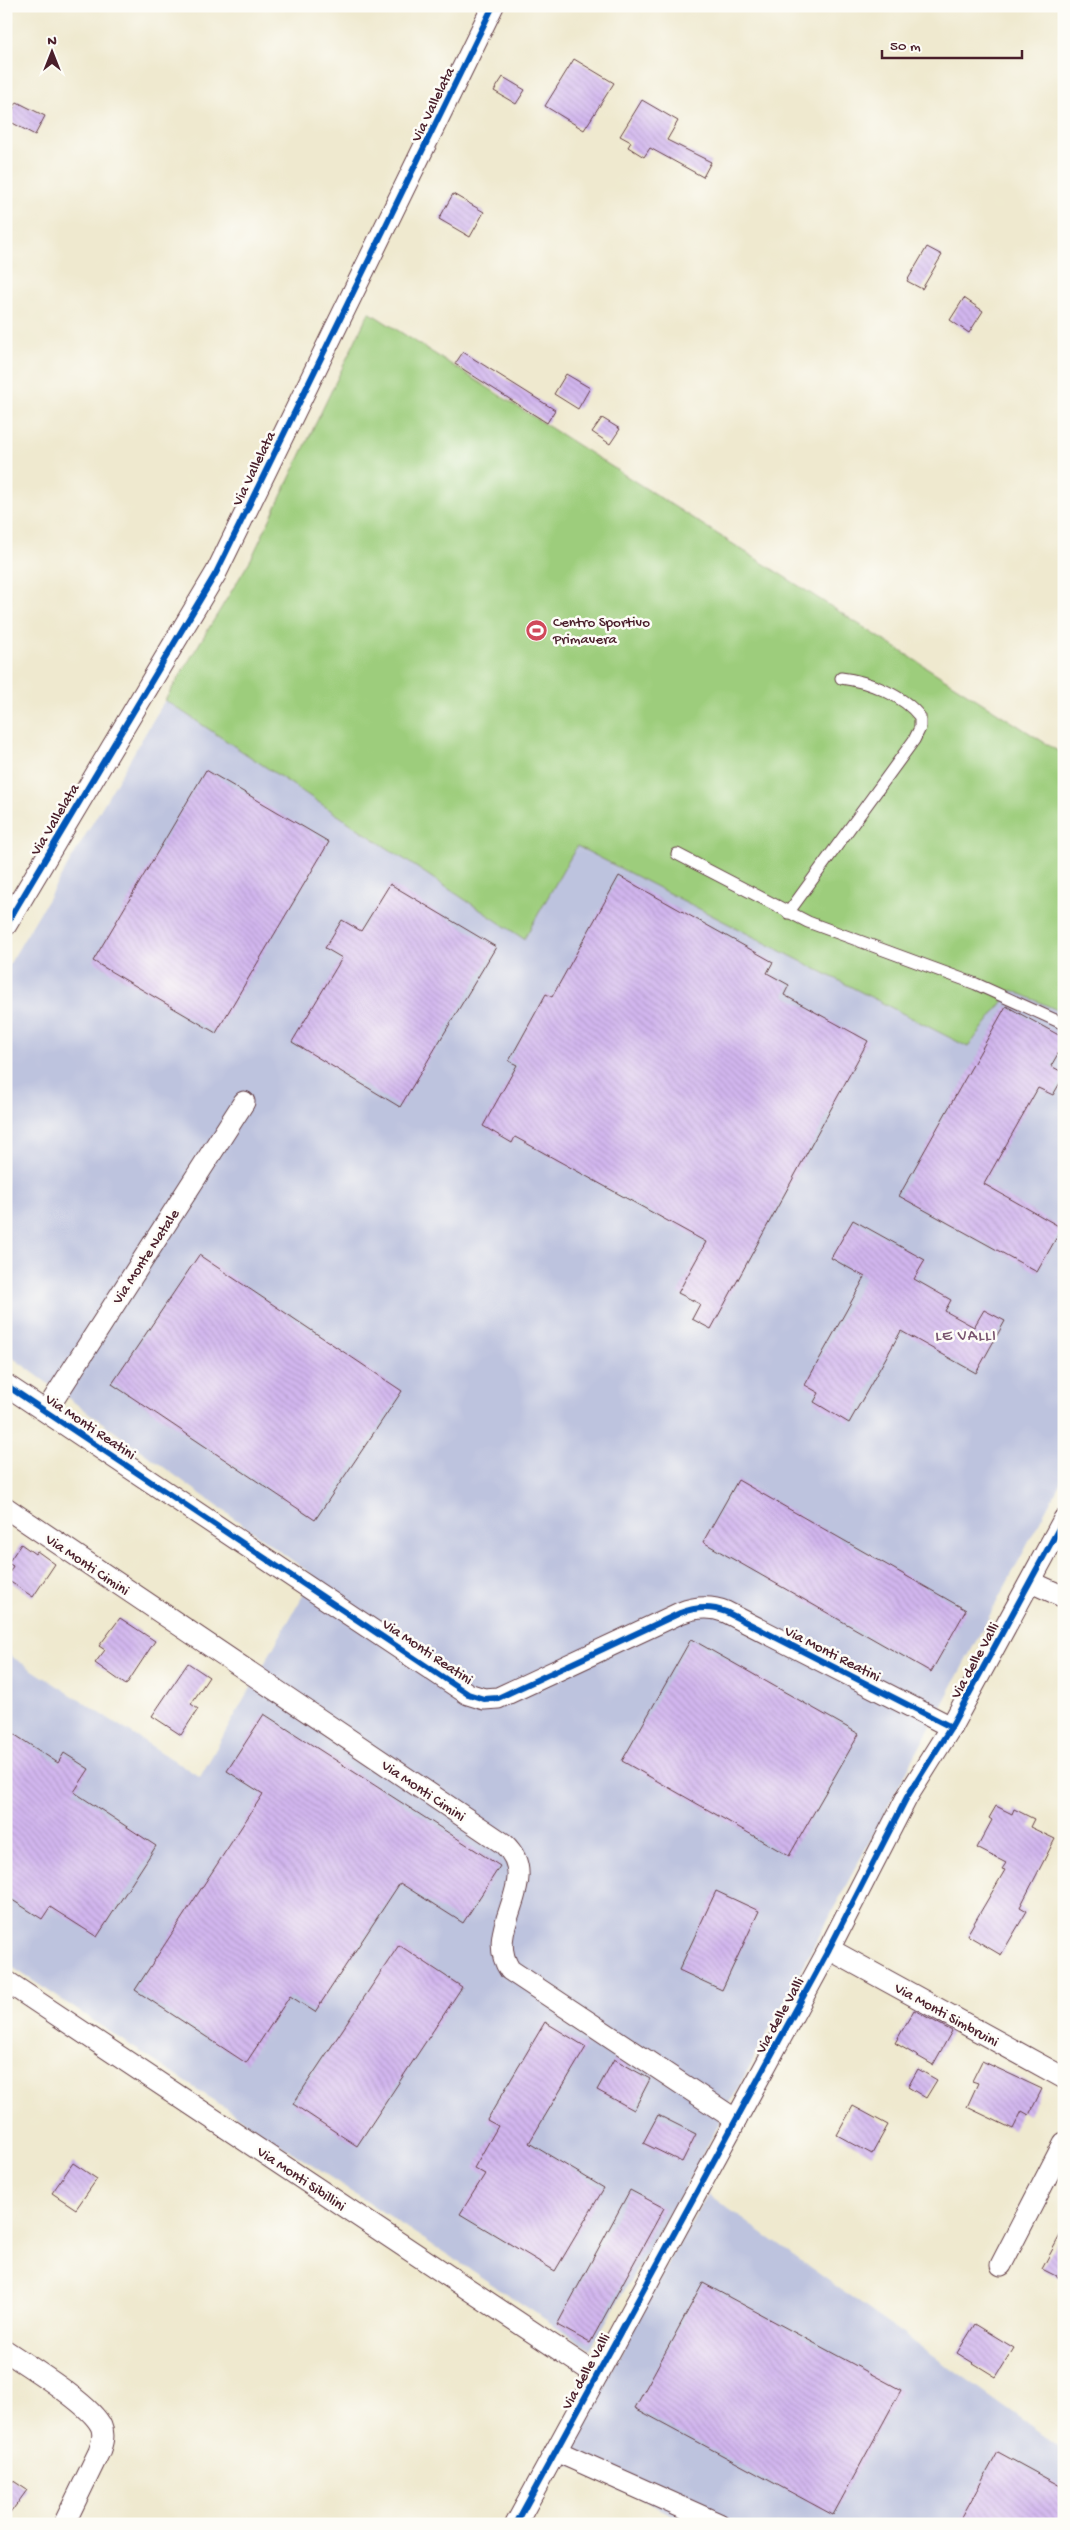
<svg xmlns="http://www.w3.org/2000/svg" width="1070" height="2530" font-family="'Gochi Hand',sans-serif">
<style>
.industrial{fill:#bdc3de}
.grass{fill:#9dcd7c;stroke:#747654}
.building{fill:url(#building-back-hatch)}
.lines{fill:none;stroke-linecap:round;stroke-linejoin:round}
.service-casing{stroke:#633d44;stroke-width:13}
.minor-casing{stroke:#633d44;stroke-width:23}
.service{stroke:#fff;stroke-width:11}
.minor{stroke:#fff;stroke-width:21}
.cycleway-casing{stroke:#fdfcf7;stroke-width:9}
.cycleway{stroke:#0057b8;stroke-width:6}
.labels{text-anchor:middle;stroke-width:5;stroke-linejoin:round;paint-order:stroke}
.street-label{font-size:15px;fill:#4a1f2b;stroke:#fdfcf7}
.poi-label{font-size:15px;fill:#4a1f2b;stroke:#fdfcf7;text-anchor:start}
.neighbourhood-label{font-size:16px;letter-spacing:1px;fill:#79546f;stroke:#fdfcf7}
</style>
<defs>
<pattern id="building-back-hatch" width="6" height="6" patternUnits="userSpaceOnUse" patternTransform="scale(1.25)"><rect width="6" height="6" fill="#d1b6ee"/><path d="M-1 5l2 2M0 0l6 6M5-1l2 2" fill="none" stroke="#b59ccc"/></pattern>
</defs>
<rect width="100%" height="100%" fill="#fdfcf7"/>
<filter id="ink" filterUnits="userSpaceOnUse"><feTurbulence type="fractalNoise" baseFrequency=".02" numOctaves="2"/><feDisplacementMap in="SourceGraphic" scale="10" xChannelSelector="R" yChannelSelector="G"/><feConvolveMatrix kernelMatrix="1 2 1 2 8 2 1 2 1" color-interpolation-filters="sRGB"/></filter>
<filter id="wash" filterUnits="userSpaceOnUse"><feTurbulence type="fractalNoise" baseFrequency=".0096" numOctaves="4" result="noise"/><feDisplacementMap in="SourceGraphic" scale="20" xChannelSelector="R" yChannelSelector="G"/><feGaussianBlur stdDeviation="1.12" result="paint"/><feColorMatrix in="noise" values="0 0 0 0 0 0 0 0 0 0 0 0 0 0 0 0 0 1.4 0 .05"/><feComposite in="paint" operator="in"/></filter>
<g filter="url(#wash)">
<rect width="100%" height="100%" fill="#efe9cf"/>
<g class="industrial">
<polygon points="165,700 524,939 577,846 968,1047 1012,990 1064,1013 1064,1476 688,2182 590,2349 6,1963 6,1653 200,1777 314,1576 6,1353 6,970"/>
<polygon points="708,2194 1064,2450 1064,2524 691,2524 563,2461 669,2262"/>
</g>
<polygon class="grass" points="369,312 1064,755 1064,1013 1012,990 968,1047 577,846 524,939 165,700 251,559"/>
<g id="blocks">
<g class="building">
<polygon points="574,59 614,83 584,130 545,106"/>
<polygon points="503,77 525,90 516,104 494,91"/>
<polygon points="642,100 678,121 667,140 711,162 703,177 650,148 644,157 628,147 631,142 620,136"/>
<polygon points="17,102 45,116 35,135 7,120"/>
<polygon points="453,194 484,212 470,237 439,219"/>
<polygon points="927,247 942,255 922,289 907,281"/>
<polygon points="964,298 983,311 969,333 950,320"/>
<polygon points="463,352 555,410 547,423 455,364"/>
<polygon points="566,374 590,388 578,409 554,394"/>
<polygon points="602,418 620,429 610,444 592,432"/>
<polygon points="206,770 329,842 216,1033 93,961"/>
<polygon points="619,876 773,962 767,973 789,985 784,995 868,1041 711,1329 692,1319 700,1304 678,1293 706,1242 515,1137 512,1143 483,1126 517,1065 509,1061 546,994 552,997"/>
<polygon points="390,884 496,947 400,1107 292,1042 342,958 325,948 342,920 361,931"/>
<polygon points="1006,1006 1064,1038 1064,1043 1051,1066 1064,1073 1064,1076 1053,1095 1038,1088 984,1184 1062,1228 1037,1272 899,1196"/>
<polygon points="853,1220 925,1260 914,1279 951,1300 945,1311 974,1327 984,1310 1005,1321 976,1373 901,1331 849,1423 814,1402 819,1393 805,1385 865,1277 831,1258"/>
<polygon points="199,1255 402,1391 315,1520 112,1384"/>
<polygon points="738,1480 966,1610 931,1672 703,1542"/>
<polygon points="21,1544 35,1554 37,1551 55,1564 33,1597 6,1579 13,1566 8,1563"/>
<polygon points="120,1618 155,1641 126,1685 95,1663 105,1650 99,1646"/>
<polygon points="691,1639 859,1734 789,1856 622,1761"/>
<polygon points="188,1663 209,1677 191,1704 198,1709 181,1735 152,1716"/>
<polygon points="264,1714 500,1866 463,1923 400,1883 315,2012 290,1996 246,2063 135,1990 263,1794 227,1771"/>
<polygon points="6,1729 58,1763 64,1753 89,1769 74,1792 156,1846 97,1937 50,1907 42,1919 6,1896"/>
<polygon points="996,1806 1012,1814 1014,1809 1034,1819 1030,1827 1055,1839 1020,1907 1027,1911 1001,1955 967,1935 1005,1870 1002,1869 1006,1863 977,1848 992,1820 989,1818"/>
<polygon points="716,1891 759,1911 722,1990 679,1970"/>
<polygon points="399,1945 462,1987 357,2146 293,2104"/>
<polygon points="914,2010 952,2031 933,2065 895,2043"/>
<polygon points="545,2022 586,2047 529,2143 604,2188 555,2271 460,2214 485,2174 474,2168 498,2126 487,2120"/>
<polygon points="614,2059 650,2079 634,2110 597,2090"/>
<polygon points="982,2061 1042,2089 1029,2115 1022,2111 1013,2129 967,2107 978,2083 972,2081"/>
<polygon points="918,2069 937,2080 926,2098 908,2087"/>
<polygon points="853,2106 888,2125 872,2154 837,2135"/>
<polygon points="658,2115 696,2134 682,2162 643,2143"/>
<polygon points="73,2163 97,2179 76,2209 52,2193"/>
<polygon points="630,2190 664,2208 590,2343 557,2325"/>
<polygon points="1064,2228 1064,2280 1042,2269"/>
<polygon points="703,2283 901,2390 833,2515 635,2408"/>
<polygon points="975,2324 1014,2348 996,2377 957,2353"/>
<polygon points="998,2452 1064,2488 1064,2524 958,2524"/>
<polygon points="6,2476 27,2490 6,2519"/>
</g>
</g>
</g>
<g filter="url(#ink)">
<use href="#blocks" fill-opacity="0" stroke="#633d44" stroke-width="1"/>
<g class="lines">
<defs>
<g id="service">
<polyline points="677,854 808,922 976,984 1064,1024"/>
<path d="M788,913L914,740L920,728V717C904,695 867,681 841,678"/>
</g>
<g id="minor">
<polyline points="6,925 216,573 493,6"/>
<path d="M6,1385L468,1694L484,1699L498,1698L680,1613C695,1607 711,1606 726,1612L951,1727"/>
<polyline points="46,1411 244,1102"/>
<path d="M6,1508L504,1844C545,1882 481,1927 510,1970L736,2120"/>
<polyline points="1031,1582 1064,1597"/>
<polyline points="829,1949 1064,2078"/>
<polyline points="6,1981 597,2375"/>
<polyline points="1001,2265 1064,2143"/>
<path d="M6,2351C28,2366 91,2404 101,2426C105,2435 102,2444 99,2452L64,2524"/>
<polyline points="556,2451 719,2524"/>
<polyline points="516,2524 829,1949 907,1797 951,1727 1064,1519"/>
</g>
</defs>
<use href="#service" class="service-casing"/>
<use href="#minor" class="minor-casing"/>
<use href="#service" class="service"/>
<use href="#minor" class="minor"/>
<defs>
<g id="cycleway">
<polyline points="6,925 216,573 493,6"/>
<path d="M6,1385L468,1694L484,1699L498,1698L680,1613C695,1607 711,1606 726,1612L951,1727"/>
<polyline points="516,2524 829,1949 907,1797 951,1727 1064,1519"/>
</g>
</defs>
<use href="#cycleway" class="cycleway-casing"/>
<use href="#cycleway" class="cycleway"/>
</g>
</g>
<defs>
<symbol id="stadium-disc" viewBox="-11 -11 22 22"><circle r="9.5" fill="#d1495b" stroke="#fdfcf7"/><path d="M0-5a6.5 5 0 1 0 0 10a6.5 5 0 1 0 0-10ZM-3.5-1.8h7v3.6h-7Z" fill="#fff"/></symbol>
</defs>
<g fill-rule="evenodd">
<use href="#stadium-disc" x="524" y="618" width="25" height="25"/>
</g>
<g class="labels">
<g class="street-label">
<text transform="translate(432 104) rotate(-64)" y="5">Via Vallelata</text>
<text transform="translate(253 468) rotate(-64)" y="5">Via Vallelata</text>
<text transform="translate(54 819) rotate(-59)" y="5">Via Vallelata</text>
<text transform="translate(145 1256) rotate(-57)" y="5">Via Monte Natale</text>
<text transform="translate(91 1426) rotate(34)" y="5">Via Monti Reatini</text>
<text transform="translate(88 1564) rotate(34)" y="5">Via Monti Cimini</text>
<text transform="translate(428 1651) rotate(34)" y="5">Via Monti Reatini</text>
<text transform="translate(833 1653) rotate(27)" y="5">Via Monti Reatini</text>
<text transform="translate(974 1660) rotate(-61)" y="5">Via delle Valli</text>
<text transform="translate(424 1790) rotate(34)" y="5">Via Monti Cimini</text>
<text transform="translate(947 2014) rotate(29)" y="5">Via Monti Simbruini</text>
<text transform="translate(779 2015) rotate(-61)" y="5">Via delle Valli</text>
<text transform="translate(302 2178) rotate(34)" y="5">Via Monti Sibillini</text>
<text transform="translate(585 2371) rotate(-61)" y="5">Via delle Valli</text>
</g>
<g class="poi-label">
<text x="553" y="626">Centro Sportivo<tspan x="553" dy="17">Primavera</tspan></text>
</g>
<g class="neighbourhood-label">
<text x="966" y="1340">LE VALLI</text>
</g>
</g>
<rect width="1070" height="2530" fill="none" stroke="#fdfcf7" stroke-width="25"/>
<g transform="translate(52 52)" stroke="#fdfcf7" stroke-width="4" paint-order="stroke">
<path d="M0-4L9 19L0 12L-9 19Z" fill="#4a1f2b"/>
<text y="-8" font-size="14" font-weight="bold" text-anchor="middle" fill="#4a1f2b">N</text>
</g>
<path d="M882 50v8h140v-8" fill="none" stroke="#4a1f2b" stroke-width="2.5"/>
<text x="890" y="50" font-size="15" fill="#4a1f2b" stroke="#fdfcf7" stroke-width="4" paint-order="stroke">50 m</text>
</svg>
